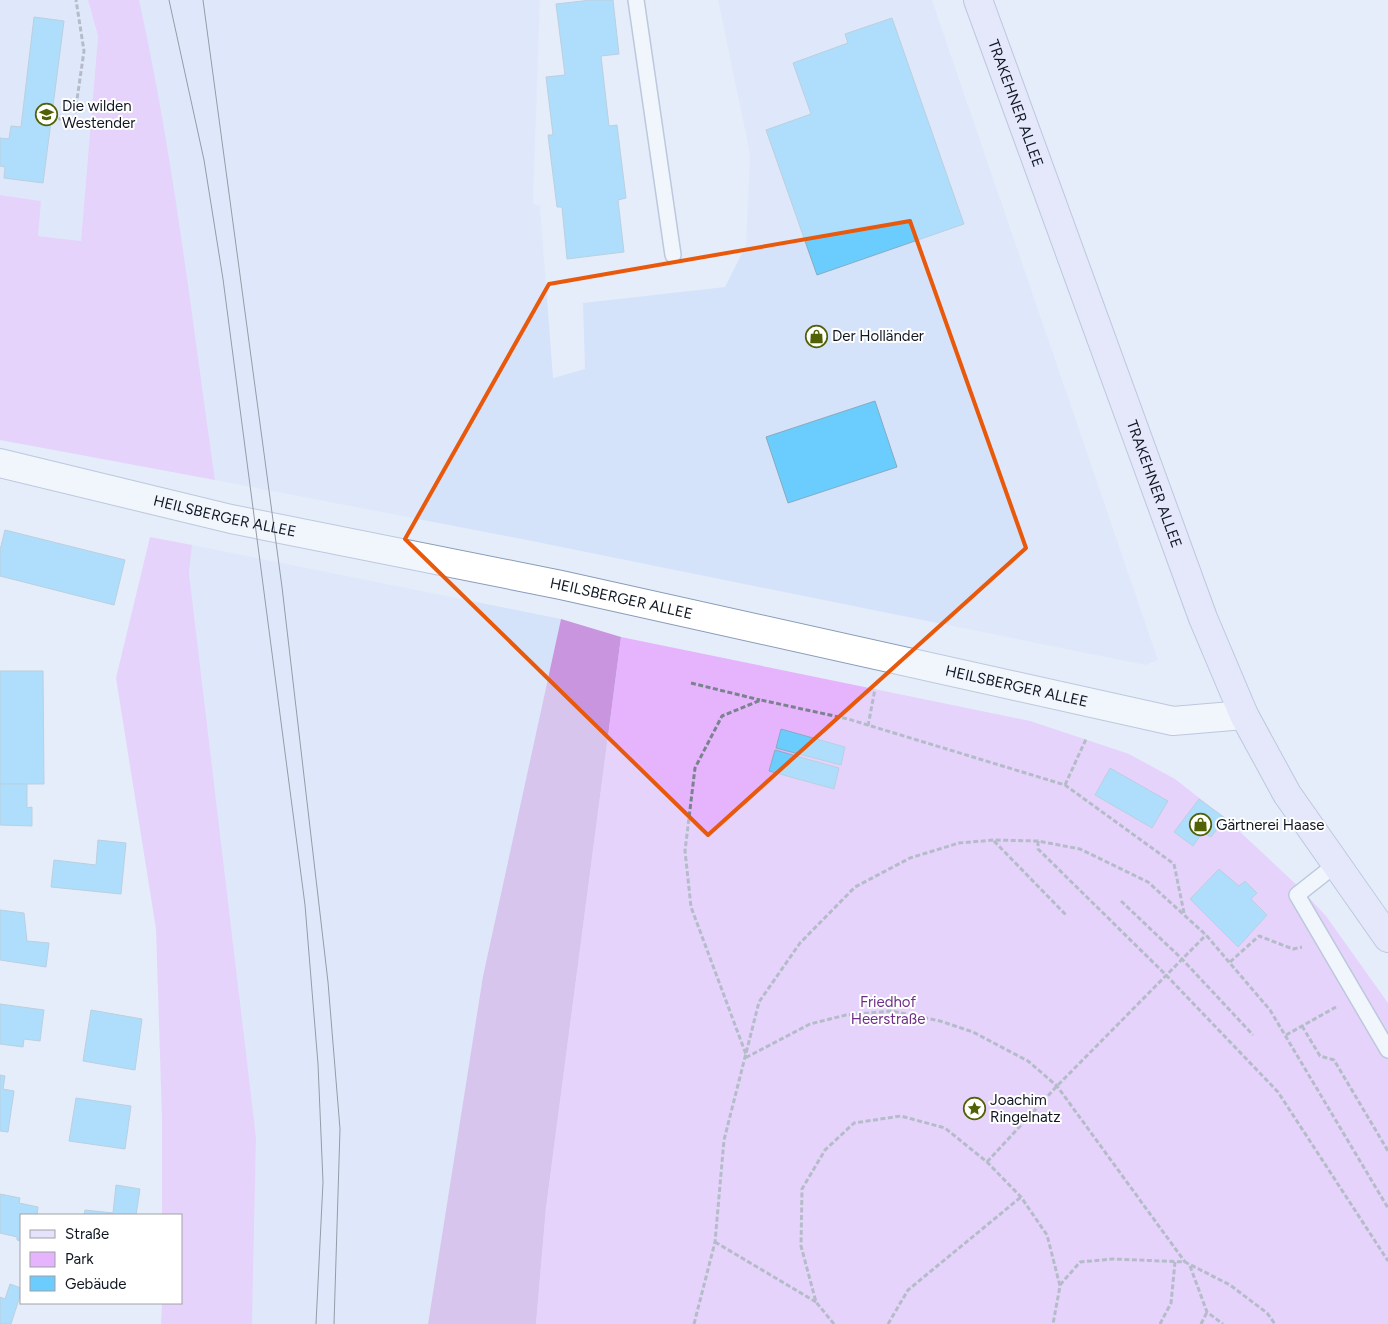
<svg xmlns="http://www.w3.org/2000/svg" width="1388" height="1324" font-family="Figtree,sans-serif">
<style>
.built{fill:#d4e3fa}
.green{fill:#e6b4fc}
.forest{fill:#c895de}
.building{fill:#6acdfe;stroke:#86abbf}
.lines{fill:none;stroke-linecap:round;stroke-linejoin:round}
.service-casing{stroke:#899cba;stroke-width:18}
.minor-casing{stroke:#899cba;stroke-width:30}
.secondary-casing{stroke:#899cba;stroke-width:30}
.path{stroke:#7a828e;stroke-width:3;stroke-dasharray:5 2.5;stroke-linecap:butt}
.service{stroke:#fff;stroke-width:15}
.minor{stroke:#fff;stroke-width:28}
.secondary{stroke:#e5e2fc;stroke-width:28}
.tram{stroke:#333a45;stroke-width:1}
.marked{fill:none;stroke:#e8590c;stroke-width:4;stroke-linejoin:round}
.labels{text-anchor:middle;stroke-width:4;stroke-linejoin:round;paint-order:stroke}
.street-label{font-size:15px;fill:#101722;stroke:#fff}
.poi-label{font-size:15px;fill:#101722;stroke:#fff;text-anchor:start}
.park-label{font-size:15px;fill:#6e3086;stroke:#fff}
</style>
<rect width="100%" height="100%" fill="#e5edfa"/>
<g class="built">
<polygon points="0,0 88,0 98,36 81,241 37,236 41,201 0,195"/>
<polygon points="139,0 540,0 533,203 540,206 553,378 585,369 583,303 725,287 746,245 750,154 718,0 932,0 1158,660 1145,665 527,540 215,480 180,229"/>
<polygon points="192,545 561,619 483,976 428,1324 252,1324 256,1137 189,573"/>
</g>
<g class="green">
<path d="M88,0H139C174,158 192,320 215,480L0,440V195L41,201L38,236L81,241L98,36Z"/>
<polygon points="150,537 192,545 189,573 256,1137 252,1324 161,1324 162,1303 181,1303 181,1215 162,1215 162,1119 156,929 116,678"/>
<polygon points="621,637 1030,721 1129,754 1175,779 1225,818 1299,887 1326,916 1388,1003 1388,1324 536,1324 546,1208"/>
</g>
<polygon class="forest" points="561,619 621,637 546,1208 536,1324 428,1324 483,976"/>
<g class="building">
<polygon points="591,0 613,0 619,54 601,56 609,126 617,125 626,198 618,200 624,252 567,259 562,207 557,207 548,135 553,135 546,77 565,75 556,4"/>
<polygon points="34,17 64,21 43,183 4,178 5,167 0,166 0,138 9,139 11,126 21,127"/>
<polygon points="892,18 964,224 817,275 766,130 811,114 793,63 848,43 845,34"/>
<polygon points="875,401 897,467 788,503 766,437"/>
<polygon points="5,530 125,560 114,605 0,576 0,550"/>
<polygon points="0,671 43,671 44,784 0,784"/>
<polygon points="781,729 845,747 841,765 776,748"/>
<polygon points="775,750 839,768 834,789 769,771"/>
<polygon points="1110,768 1168,801 1152,828 1095,795"/>
<polygon points="0,784 27,784 27,808 32,807 32,826 0,825"/>
<polygon points="1199,799 1225,818 1211,837 1203,832 1193,846 1174,832"/>
<polygon points="98,840 126,843 121,894 51,887 54,860 96,865"/>
<polygon points="1219,869 1239,886 1245,881 1257,893 1251,899 1267,915 1238,947 1190,899"/>
<polygon points="0,910 24,913 27,941 49,943 46,967 0,960"/>
<polygon points="0,1004 44,1010 40,1041 24,1039 23,1047 0,1044"/>
<polygon points="91,1010 142,1019 135,1070 83,1061"/>
<polygon points="0,1075 5,1076 3,1089 14,1091 8,1132 0,1131"/>
<polygon points="76,1098 131,1106 125,1149 69,1141"/>
<polygon points="116,1185 140,1189 136,1215 84,1215 85,1210 113,1213"/>
<polygon points="0,1194 20,1198 19,1203 38,1207 37,1215 21,1215 21,1241 17,1240 17,1237 0,1233"/>
<polygon points="10,1284 21,1288 21,1293 11,1324 0,1324 0,1297 5,1299"/>
</g>
<g class="lines">
<defs>
<g id="service">
<polyline points="636,0 673,255"/>
<polyline points="1335,865 1297,895 1388,1050"/>
</g>
<g id="minor">
<path id="s1" d="M0,463L231,519L561,585L1173,721L1244,715"/>
</g>
<g id="secondary">
<path id="s2" d="M978,0L1203,618L1244,715L1287,794L1388,938"/>
</g>
</defs>
<use href="#service" class="service-casing"/>
<use href="#minor" class="minor-casing"/>
<use href="#secondary" class="secondary-casing"/>
<g class="path">
<polyline points="51,118 74,120 84,51 76,0"/>
<polyline points="691,683 760,700"/>
<polyline points="868,726 875,689"/>
<polyline points="1065,785 1086,739"/>
<polyline points="994,841 1066,915"/>
<polyline points="1038,841 1038,849 1165,974 1278,1092 1388,1261"/>
<polyline points="1121,901 1182,959 1253,1035"/>
<polyline points="1184,913 1174,864 1065,785 848,719 761,700 722,716 695,768 685,851 691,907 747,1057 810,1024 846,1015 892,1011 940,1021 973,1032 1028,1061 1057,1086 1185,1262"/>
<polyline points="1230,962 1259,936 1293,949 1302,947"/>
<polyline points="1302,1026 1320,1056 1334,1060 1388,1151"/>
<polyline points="1286,1035 1336,1007"/>
<polyline points="987,1162 1057,1086 1206,935"/>
<polyline points="715,1242 816,1302"/>
<polyline points="1190,1266 1207,1312 1223,1324"/>
<polyline points="1060,1285 1080,1262 1113,1259 1185,1262 1230,1285 1267,1313 1275,1324"/>
<polyline points="694,1324 715,1242 724,1140 759,1002 800,943 855,887 910,858 959,843 994,840 1038,841 1080,849 1148,882 1206,935 1270,1010 1388,1208"/>
<polyline points="834,1324 816,1302 801,1246 802,1189 825,1150 854,1123 901,1116 945,1128 987,1162 1021,1197 1047,1235 1060,1286 1053,1324"/>
<polyline points="888,1324 908,1290 1021,1197"/>
<polyline points="1160,1324 1171,1303 1175,1262"/>
<polyline points="1201,1324 1207,1312"/>
</g>
<use href="#service" class="service"/>
<use href="#minor" class="minor"/>
<use href="#secondary" class="secondary"/>
<g class="tram">
<polyline points="169,0 204,160 223,279 305,905 318,1064 323,1182 316,1324"/>
<polyline points="203,0 282,587 328,982 340,1129 334,1324"/>
</g>
</g>
<path d="M0 0H1388V1324H0ZM910,221L1026,548L708,835L405,539L549,284Z" fill="#e5edfa" fill-opacity=".55" fill-rule="evenodd"/>
<path class="marked" d="M910,221L1026,548L708,835L405,539L549,284Z"/>
<defs>
<symbol id="school-ring" viewBox="-11 -11 22 22"><circle r="9.5" fill="#fff" stroke="#516105" stroke-width="1.5"/><path d="M0-5L7-2L0 1L-7-2ZM-4 1L0 2.5L4 1V4Q0 6-4 4Z" fill="#516105"/></symbol>
<symbol id="shop-ring" viewBox="-11 -11 22 22"><circle r="9.5" fill="#fff" stroke="#516105" stroke-width="1.5"/><path d="M-5-2.5h2.3a2.7 3.5 0 0 1 5.4 0H5L5.5 6h-11ZM-1.5-2.5h3a1.5 2.3 0 0 0-3 0Z" fill="#516105"/></symbol>
<symbol id="sight-ring" viewBox="-11 -11 22 22"><circle r="9.5" fill="#fff" stroke="#516105" stroke-width="1.5"/><path d="M0-6L1.8-2.2L6-1.7L2.9 1.2L3.7 5.4L0 3.3L-3.7 5.4L-2.9 1.2L-6-1.7L-1.8-2.2Z" fill="#516105"/></symbol>
</defs>
<g fill-rule="evenodd">
<use href="#school-ring" x="34" y="102" width="25" height="25"/>
<use href="#shop-ring" x="804" y="324" width="25" height="25"/>
<use href="#shop-ring" x="1188" y="812" width="25" height="25"/>
<use href="#sight-ring" x="962" y="1096" width="25" height="25"/>
</g>
<g class="labels">
<g class="street-label">
<text dy="5" stroke="none"><textPath href="#s2" startOffset="110">TRAKEHNER ALLEE</textPath></text>
<text dy="5" stroke="none"><textPath href="#s2" startOffset="515">TRAKEHNER ALLEE</textPath></text>
<text dy="5" stroke="none"><textPath href="#s1" startOffset="231">HEILSBERGER ALLEE</textPath></text>
<text dy="5" stroke="none"><textPath href="#s1" startOffset="636">HEILSBERGER ALLEE</textPath></text>
<text dy="5" stroke="none"><textPath href="#s1" startOffset="1041">HEILSBERGER ALLEE</textPath></text>
</g>
<g class="poi-label">
<text x="62" y="111">Die wilden<tspan x="62" dy="17">Westender</tspan></text>
<text x="832" y="341">Der Holländer</text>
<text x="1216" y="830">Gärtnerei Haase</text>
<text x="990" y="1105">Joachim<tspan x="990" dy="17">Ringelnatz</tspan></text>
</g>
<g class="park-label">
<text x="888" y="1007">Friedhof<tspan x="888" dy="17">Heerstraße</tspan></text>
</g>
</g>
<rect x="20" y="1214" width="162" height="90" fill="#ffffff" stroke="#9fa2a7"/>
<rect x="30" y="1230" width="25" height="8" fill="#e5e2fc" stroke="#9fa2a7"/>
<text x="65" y="1239" font-size="15" fill="#101722">Straße</text>
<rect x="30" y="1252" width="25" height="15" fill="#e6b4fc" stroke="#9fa2a7"/>
<text x="65" y="1264" font-size="15" fill="#101722">Park</text>
<rect x="30" y="1276" width="25" height="15" fill="#6acdfe" stroke="#9fa2a7"/>
<text x="65" y="1289" font-size="15" fill="#101722">Gebäude</text>
</svg>
